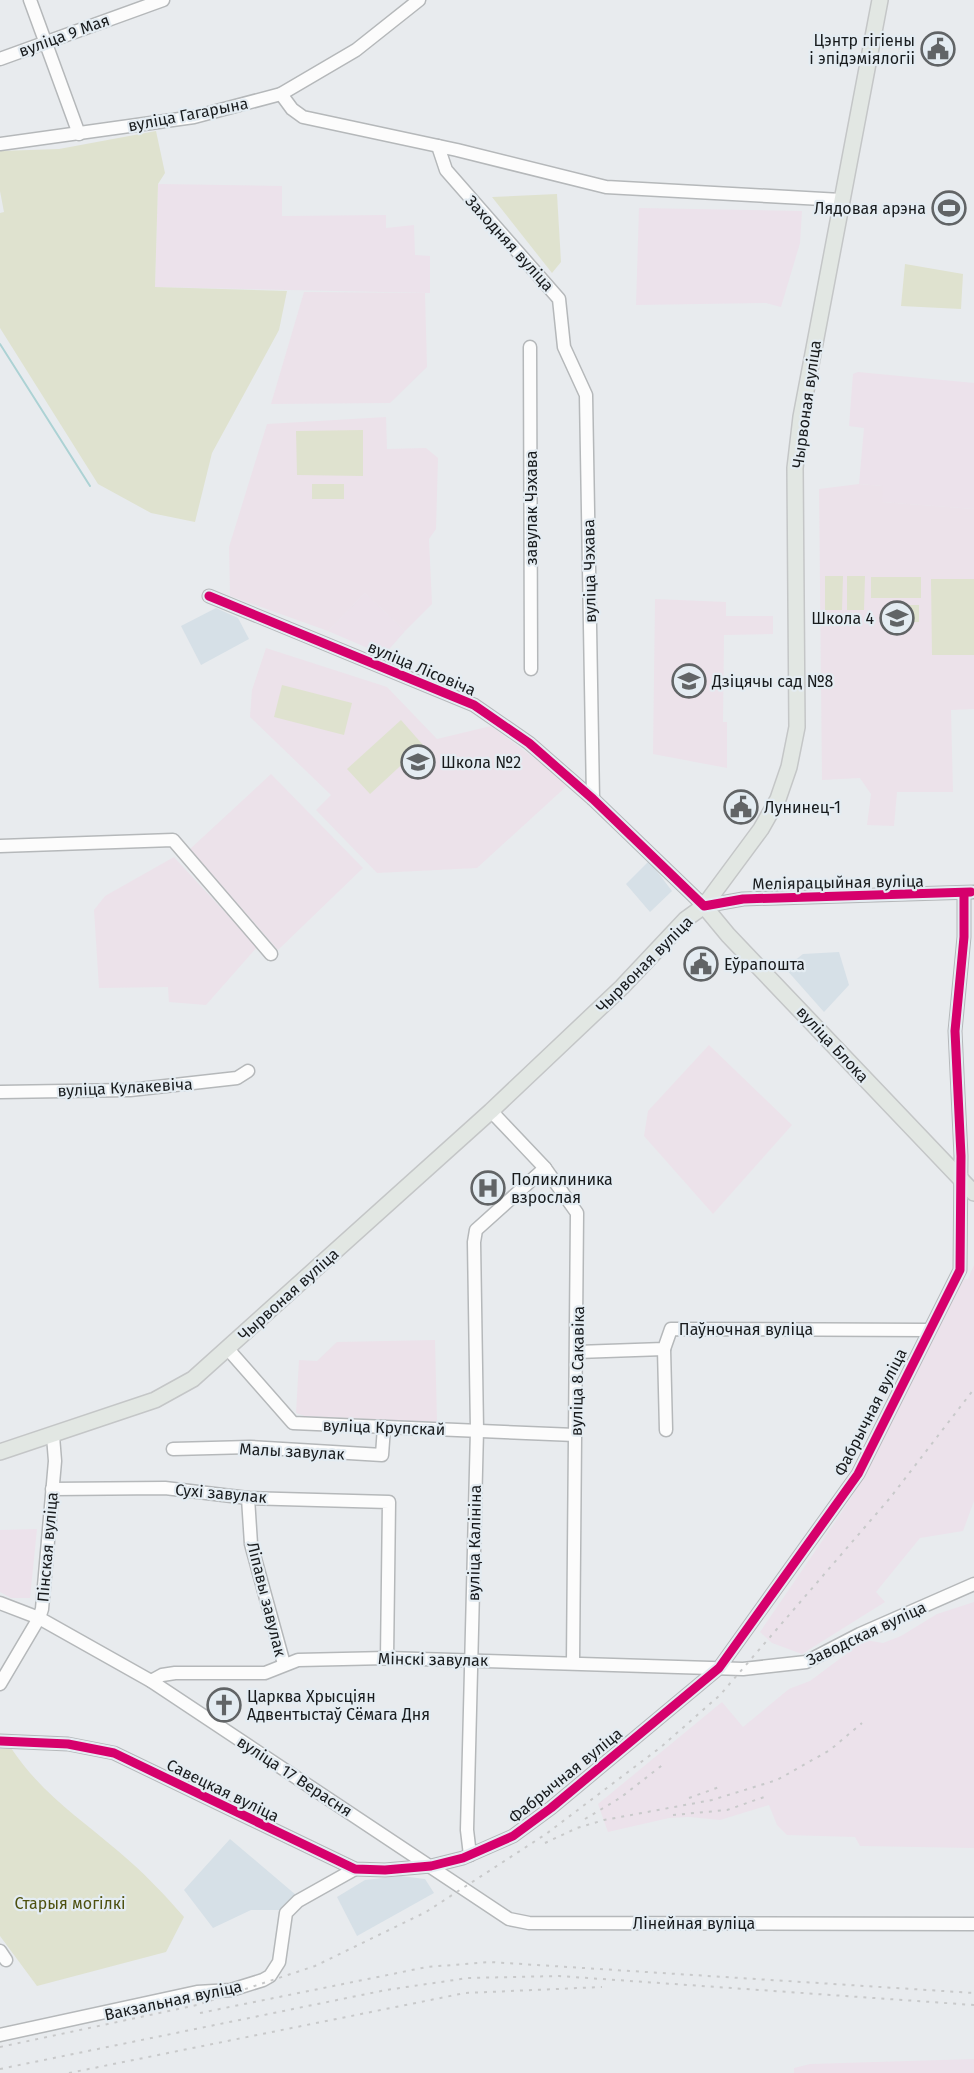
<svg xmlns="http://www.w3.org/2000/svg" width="974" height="2073" font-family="'Fira Sans',sans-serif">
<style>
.built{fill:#d6e0e7}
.industrial{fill:#ece2eb}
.education{fill:#ece2ea}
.green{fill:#dfe2cf}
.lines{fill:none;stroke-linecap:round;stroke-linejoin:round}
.stream{stroke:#acd2d4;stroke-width:2}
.minor-casing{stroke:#b5b8ba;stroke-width:15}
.major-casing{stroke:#c4c6c7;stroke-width:18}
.minor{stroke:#fcfcfc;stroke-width:12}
.major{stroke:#e2e7e3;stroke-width:15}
.rail{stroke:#c8c9ca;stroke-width:2;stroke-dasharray:3 6;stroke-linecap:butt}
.cycleway-casing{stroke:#e4ecf2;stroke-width:13}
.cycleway{stroke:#d6006c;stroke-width:9}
.labels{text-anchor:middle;stroke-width:4.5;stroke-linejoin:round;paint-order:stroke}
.street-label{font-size:16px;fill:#181b1d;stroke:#e4ecf2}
.poi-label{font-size:16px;fill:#181b1d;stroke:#e4ecf2;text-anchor:start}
.park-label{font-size:16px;fill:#4d500f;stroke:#e4ecf2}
</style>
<rect width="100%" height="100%" fill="#e8ebee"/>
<g class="built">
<polygon points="216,608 238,618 249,639 201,665 181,626"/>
<polygon points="649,861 672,891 650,912 626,884"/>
<polygon points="839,952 849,985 824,1012 785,968 803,954"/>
<polygon points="230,1839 296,1895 281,1910 251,1910 213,1928 184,1890"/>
<polygon points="401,1876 425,1879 434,1893 357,1936 337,1897 365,1880"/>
</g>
<g class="industrial">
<polygon points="158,184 282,186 282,216 386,215 386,228 414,225 415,255 430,256 430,293 155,287"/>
<polygon points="639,208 802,211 800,243 781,307 766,303 636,305"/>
<polygon points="858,372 974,383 974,509 882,502 882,486 859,484 864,428 849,426 853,374"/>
<polygon points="365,593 405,631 384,655 328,631"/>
<polygon points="974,1265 974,1501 963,1531 920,1538 876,1592 885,1602 802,1654 772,1643 760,1632 850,1500 964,1279 968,1279"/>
<polygon points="37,1529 30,1598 11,1598 0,1592 0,1530"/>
<polygon points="974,1602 974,1848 860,1846 855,1837 787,1835 777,1825 769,1805 720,1820 689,1817 669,1818 608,1832 598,1804 722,1702 743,1727 789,1689 810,1681 865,1640 883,1643 901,1636 937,1614"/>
<polygon points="974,2059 974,2073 794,2073 794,2068 810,2064"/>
</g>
<g class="education">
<polygon points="304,292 425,293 427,367 390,403 271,404"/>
<polygon points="386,417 387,449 426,448 438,458 436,529 429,539 432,604 405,631 365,593 328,631 230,596 229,547 267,424"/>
<polygon points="859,484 883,486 882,502 974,509 974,709 951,710 953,792 897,792 894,826 867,825 871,794 860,778 822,780 819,489"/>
<polygon points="655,599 726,602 726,616 773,616 773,634 724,635 723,722 727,722 727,768 653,754"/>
<polygon points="266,648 387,687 437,739 491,726 569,784 477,868 377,873 316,810 331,795 250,717 252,690"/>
<polygon points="271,774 363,868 278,950 190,849"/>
<polygon points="174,857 257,947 206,1005 169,1002 168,987 99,988 94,910 105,896"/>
<polygon points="709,1045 792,1125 713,1214 644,1136 648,1111"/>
<polygon points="435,1340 437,1422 305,1416 296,1413 299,1360 317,1361 337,1342"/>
</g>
<g class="green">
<polygon points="156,131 165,173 158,184 155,287 287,291 279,330 212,453 195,522 151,513 98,484 0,328 0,213 4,212 0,191 0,151 59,149"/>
<polygon points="557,194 561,262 552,273 492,197"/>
<polygon points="905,264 963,274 961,309 901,306"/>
<polygon points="363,430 363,476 297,475 296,431"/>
<rect x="312" y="484" width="32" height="15"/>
<polygon points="825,576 843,576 842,610 825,610"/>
<polygon points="847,576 865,576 864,610 847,610"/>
<rect x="871" y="577" width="50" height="21"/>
<polygon points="931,579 974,579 974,655 932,655"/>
<polygon points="889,605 919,605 919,622 889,623"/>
<polygon points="282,685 352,703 344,735 274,717"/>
<polygon points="401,720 423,745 370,794 347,769"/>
<path d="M11,1748C42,1794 77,1816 118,1851C142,1871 164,1894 184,1917L166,1952L37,1986L0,1936V1749Z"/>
</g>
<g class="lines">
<polyline class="stream" points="0,344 90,486"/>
<defs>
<g id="minor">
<polyline points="30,0 79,134"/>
<polyline points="0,59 163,0"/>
<polyline points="281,94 292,109 303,117 457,150 606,187 841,200"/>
<polyline points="0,144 194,117 281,94 356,50 419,0"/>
<polyline points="438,146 446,170 559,299 564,347 586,395 593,799"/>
<polyline points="530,347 531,669"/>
<polyline points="209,596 474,705 529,743 593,799 704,906 743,899 974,892"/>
<polyline points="0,846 173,840 271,954"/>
<polyline points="0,1092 130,1090 237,1078 248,1071"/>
<polyline points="491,1111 545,1168 577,1213 573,1663"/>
<polyline points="227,1348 293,1423 575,1435"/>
<polyline points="664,1349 666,1430"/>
<polyline points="577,1352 664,1349 671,1329 929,1330"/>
<polyline points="173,1449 250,1447 382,1455 384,1427"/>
<polyline points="52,1489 165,1488 248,1498 389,1502 387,1658"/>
<polyline points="248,1498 251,1544 284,1664"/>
<polyline points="0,1603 39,1618 151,1681 509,1919 529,1923 974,1924"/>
<polyline points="151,1681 162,1675 175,1673 265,1673 298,1660 387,1658 743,1669 806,1662 860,1634 974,1584"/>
<polyline points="0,1684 39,1618 42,1609 55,1461 53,1436"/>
<polyline points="0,1741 68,1744 114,1753 355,1869 385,1870 431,1866 463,1858 513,1836 551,1808 719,1668 858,1474 960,1270 961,1156 955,1031 964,937 964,893"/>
<polyline points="470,1855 467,1830 477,1430 474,1242 476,1230 545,1168"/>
<polyline points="0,1951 6,1960"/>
<polyline points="0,2035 197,1992 231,1990 263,1980 270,1976 279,1962 286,1913 298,1901 355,1869"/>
</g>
<g id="major">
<polyline points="704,906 728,935 974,1193"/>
<polyline points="0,1452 155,1400 193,1379 491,1111 622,987 686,919 704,906 761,829 778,799 789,767 797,727 795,468 801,417 880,0"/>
</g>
</defs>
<use href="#minor" class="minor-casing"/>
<use href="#major" class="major-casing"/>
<use href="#minor" class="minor"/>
<use href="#major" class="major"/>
<g class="rail">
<polyline points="689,1798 722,1786"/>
<polyline points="673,1815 727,1810 767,1796"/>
<polyline points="585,1819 620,1798 665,1763"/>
<polyline points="545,1843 577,1828 604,1820 712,1800 777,1780 830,1750 862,1723"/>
<polyline points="200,2013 427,1967 490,1962 974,1993"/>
<polyline points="0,2047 197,2005 315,1966 426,1912 546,1834 661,1747 720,1695 890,1498 974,1389"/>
<polyline points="0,2069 386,1990 468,1978 559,1976 974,2005"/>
<polyline points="69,2073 465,1993 602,1987"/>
</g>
<defs>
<g id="cycleway">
<polyline points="209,596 474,705 529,743 593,799 704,906 743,899 971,892"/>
<polyline points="0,1741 68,1744 114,1753 355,1869 385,1870 431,1866 463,1858 513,1836 551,1808 719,1668 858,1474 960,1270 961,1156 955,1031 964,937 964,893"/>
</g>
</defs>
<use href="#cycleway" class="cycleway-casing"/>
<use href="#cycleway" class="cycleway"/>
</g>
<defs>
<symbol id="civic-ring" viewBox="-11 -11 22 22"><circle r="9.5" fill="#e4ecf2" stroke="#616466" stroke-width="1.5"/><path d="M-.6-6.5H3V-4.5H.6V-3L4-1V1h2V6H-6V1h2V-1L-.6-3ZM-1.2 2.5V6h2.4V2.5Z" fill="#616466"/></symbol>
<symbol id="stadium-ring" viewBox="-11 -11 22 22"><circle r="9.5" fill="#e4ecf2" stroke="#616466" stroke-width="1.5"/><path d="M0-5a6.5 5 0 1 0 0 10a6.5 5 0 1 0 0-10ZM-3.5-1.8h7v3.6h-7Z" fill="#616466"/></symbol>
<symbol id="school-ring" viewBox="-11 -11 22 22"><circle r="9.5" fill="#e4ecf2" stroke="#616466" stroke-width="1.5"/><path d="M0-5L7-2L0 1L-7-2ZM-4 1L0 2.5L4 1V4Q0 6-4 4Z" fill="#616466"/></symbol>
<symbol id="hospital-ring" viewBox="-11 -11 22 22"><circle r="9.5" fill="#e4ecf2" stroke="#616466" stroke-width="1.5"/><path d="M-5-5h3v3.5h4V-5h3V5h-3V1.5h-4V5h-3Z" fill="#616466"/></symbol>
<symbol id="church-ring" viewBox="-11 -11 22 22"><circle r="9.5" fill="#e4ecf2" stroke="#616466" stroke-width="1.5"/><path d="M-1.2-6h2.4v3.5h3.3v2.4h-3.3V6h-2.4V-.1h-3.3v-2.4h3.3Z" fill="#616466"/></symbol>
</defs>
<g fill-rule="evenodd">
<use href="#civic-ring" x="919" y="30" width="38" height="38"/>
<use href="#stadium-ring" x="930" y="189" width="38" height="38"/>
<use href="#school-ring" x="878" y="599" width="38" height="38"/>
<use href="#school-ring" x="670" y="662" width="38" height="38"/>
<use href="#school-ring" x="399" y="743" width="38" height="38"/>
<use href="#civic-ring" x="722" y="788" width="38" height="38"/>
<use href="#civic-ring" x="682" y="945" width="38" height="38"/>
<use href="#hospital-ring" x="469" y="1169" width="38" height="38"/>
<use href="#church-ring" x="205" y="1686" width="38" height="38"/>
</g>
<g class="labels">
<g class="street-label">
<text transform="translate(64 35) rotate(-20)" y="6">вуліца 9 Мая</text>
<text transform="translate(188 114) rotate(-11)" y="6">вуліца Гагарына</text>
<text transform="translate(510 243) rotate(48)" y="6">Заходняя вуліца</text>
<text transform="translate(806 404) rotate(-82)" y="6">Чырвоная вуліца</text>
<text transform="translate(531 508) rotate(-90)" y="6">завулак Чэхава</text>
<text transform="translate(589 571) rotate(-91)" y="6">вуліца Чэхава</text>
<text transform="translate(422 668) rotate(23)" y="6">вуліца Лісовіча</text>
<text transform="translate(838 882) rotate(-1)" y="6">Меліярацыйная вуліца</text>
<text transform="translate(644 964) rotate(-45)" y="6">Чырвоная вуліца</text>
<text transform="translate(833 1044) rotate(47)" y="6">вуліца Блока</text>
<text transform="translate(125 1087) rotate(-3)" y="6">вуліца Кулакевіча</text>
<text transform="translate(288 1294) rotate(-42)" y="6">Чырвоная вуліца</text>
<text x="746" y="1335">Паўночная вуліца</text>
<text transform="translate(577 1371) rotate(-89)" y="6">вуліца 8 Сакавіка</text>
<text transform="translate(870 1412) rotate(-63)" y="6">Фабрычная вуліца</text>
<text transform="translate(384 1427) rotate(2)" y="6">вуліца Крупскай</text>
<text transform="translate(292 1451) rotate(3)" y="6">Малы завулак</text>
<text transform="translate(221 1493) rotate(5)" y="6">Сухі завулак</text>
<text transform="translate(474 1543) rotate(-89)" y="6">вуліца Калініна</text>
<text transform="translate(47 1547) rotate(-85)" y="6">Пінская вуліца</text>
<text transform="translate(267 1599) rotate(76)" y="6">Ліпавы завулак</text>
<text transform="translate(866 1633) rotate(-25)" y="6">Заводская вуліца</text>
<text transform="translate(433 1659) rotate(1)" y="6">Мінскі завулак</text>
<text transform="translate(565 1775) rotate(-39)" y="6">Фабрычная вуліца</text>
<text transform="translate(295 1776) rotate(33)" y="6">вуліца 17 Верасня</text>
<text transform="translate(223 1790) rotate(26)" y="6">Савецкая вуліца</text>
<text x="694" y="1929">Лінейная вуліца</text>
<text transform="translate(173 2000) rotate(-12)" y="6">Вакзальная вуліца</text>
</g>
<g class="poi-label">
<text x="915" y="46" text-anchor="end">Цэнтр гігіены<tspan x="915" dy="18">і эпідэміялогіі</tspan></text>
<text x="926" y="214" text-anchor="end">Лядовая арэна</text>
<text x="874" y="624" text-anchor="end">Школа 4</text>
<text x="712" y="687">Дзіцячы сад №8</text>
<text x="441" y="768">Школа №2</text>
<text x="764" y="813">Лунинец-1</text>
<text x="724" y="970">Еўрапошта</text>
<text x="511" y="1185">Поликлиника<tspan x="511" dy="18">взрослая</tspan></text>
<text x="247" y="1702">Царква Хрысціян<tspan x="247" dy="18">Адвентыстаў Сёмага Дня</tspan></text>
</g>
<g class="park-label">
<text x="70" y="1909">Старыя могілкі</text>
</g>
</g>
</svg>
